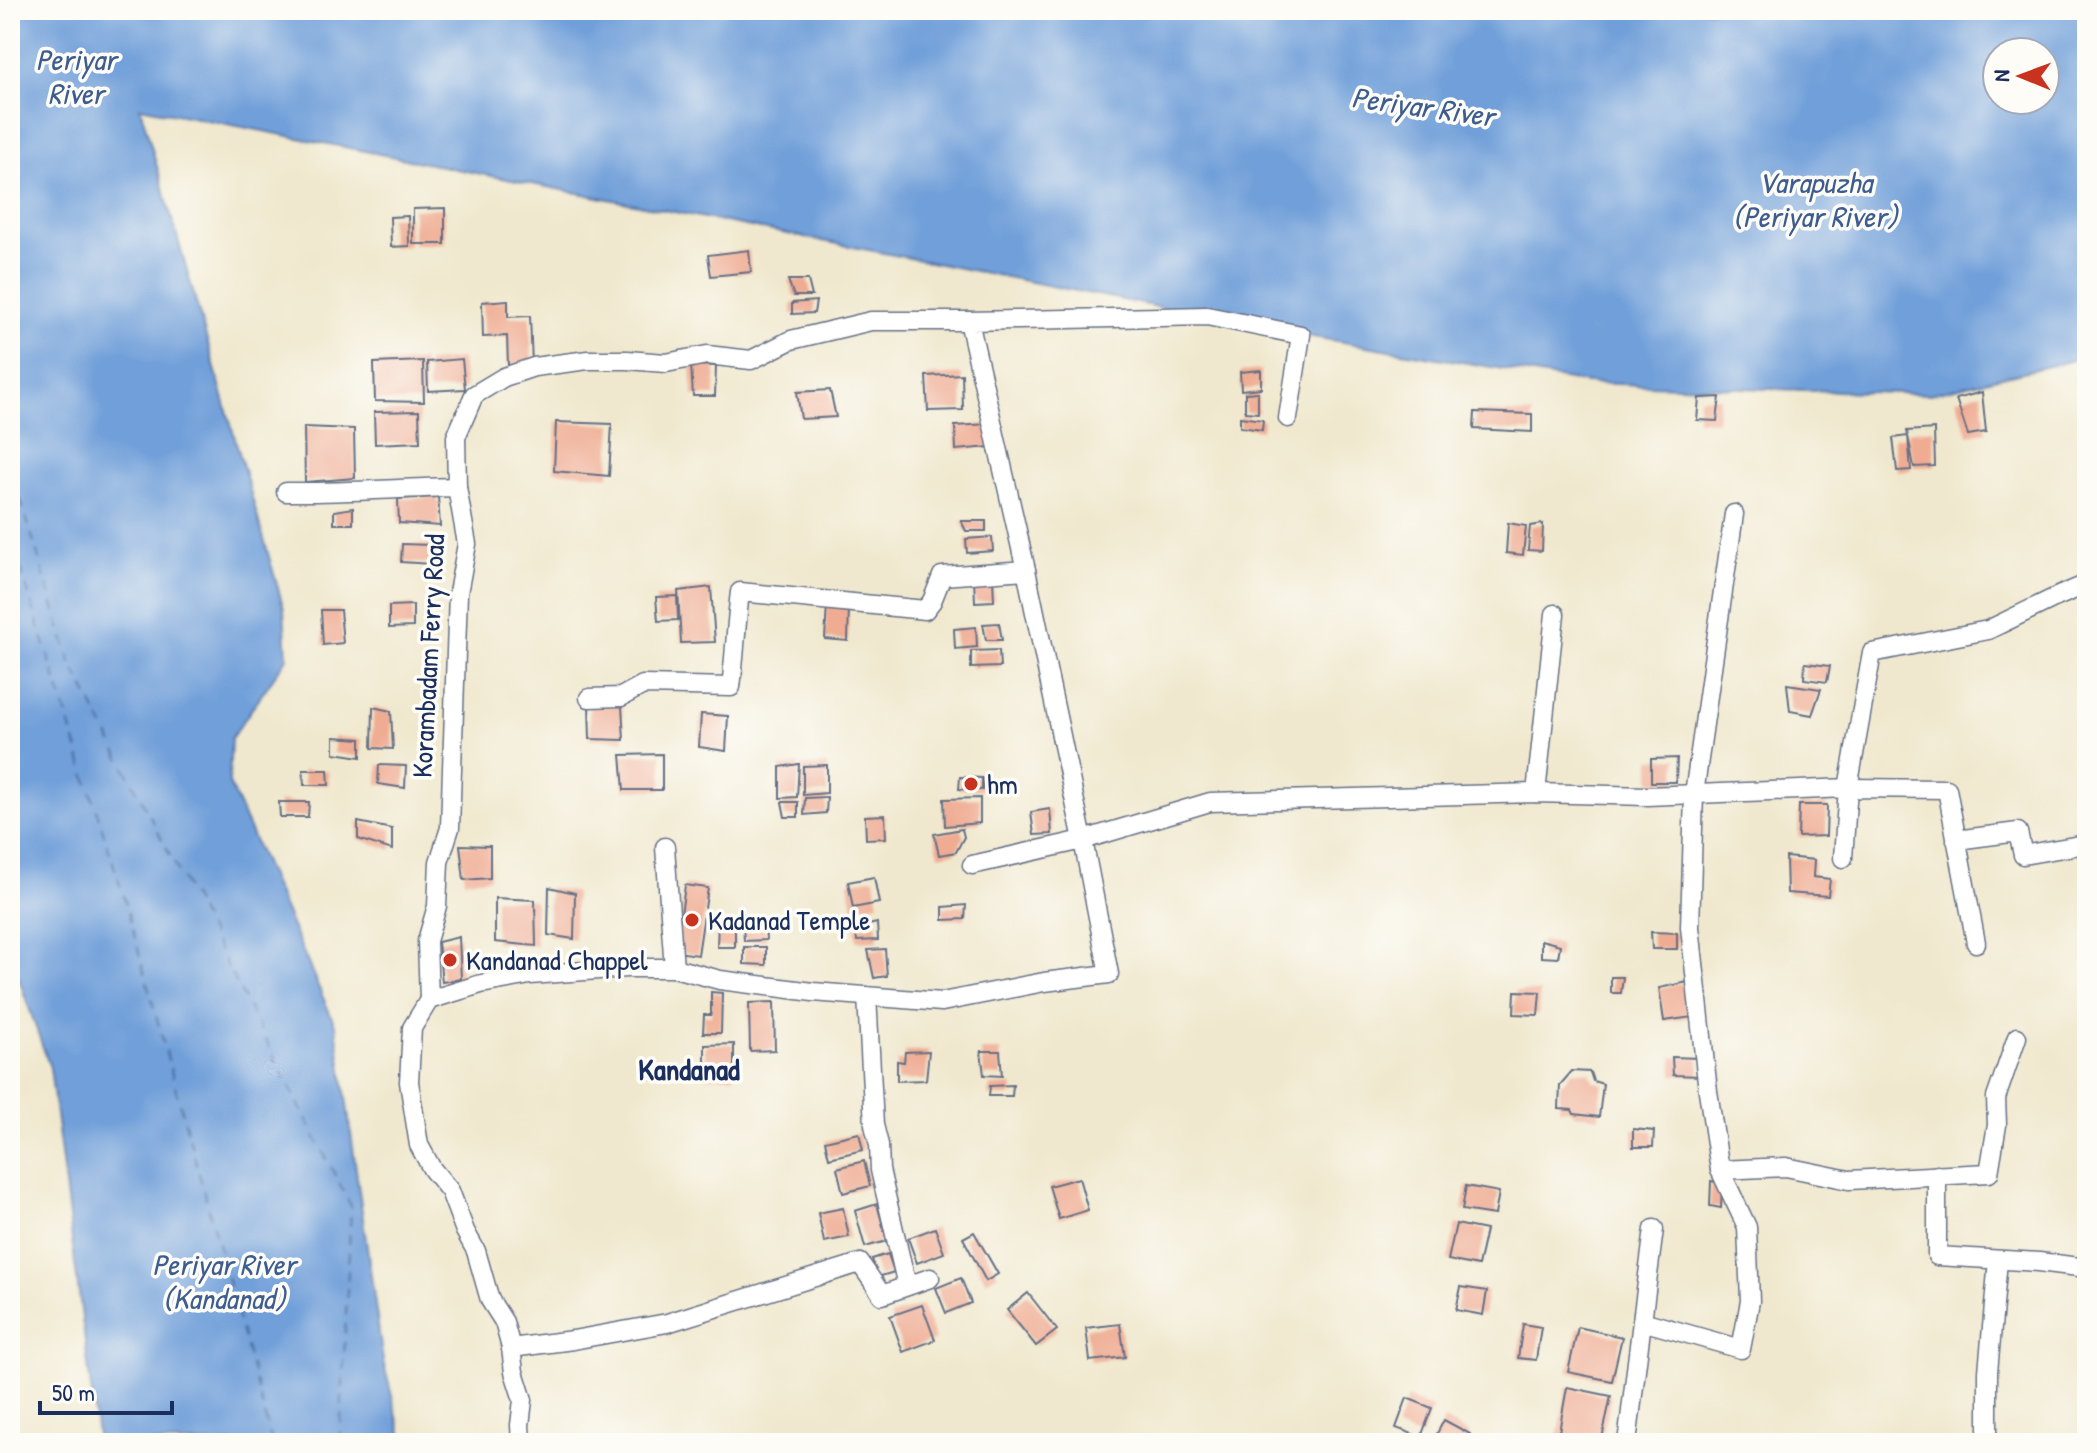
<svg xmlns="http://www.w3.org/2000/svg" width="2097" height="1453" font-family="'Patrick Hand',sans-serif">
<style>
.water{fill:#709fd9;stroke:#46679c;stroke-width:2;fill-rule:evenodd}
.lines{fill:none;stroke-linecap:round;stroke-linejoin:round}
.ferry{stroke:#3d5c8f;stroke-width:2;stroke-dasharray:10 8;stroke-linecap:butt}
.building{fill:#efac93}
.street-casing{stroke:#667085;stroke-width:21}
.street{stroke:#fff;stroke-width:18}
.poi-dot{fill:#c8321e;stroke:#fdfcf7;stroke-width:3}
.labels{text-anchor:middle;stroke-width:7;stroke-linejoin:round;paint-order:stroke}
.street-label{font-size:28px;fill:#1b2f5e;stroke:#fdfcf7}
.poi-label{font-size:28px;fill:#1b2f5e;stroke:#fdfcf7;text-anchor:start}
.water-label{font-size:30px;font-style:italic;fill:#3d5c8f;stroke:#fdfcf7}
.neighbourhood-label{font-size:30px;font-weight:bold;fill:#1b2f5e;stroke:#fdfcf7}
</style>
<rect width="100%" height="100%" fill="#fdfcf7"/>
<filter id="ink" filterUnits="userSpaceOnUse"><feTurbulence type="fractalNoise" baseFrequency=".0125" numOctaves="2"/><feDisplacementMap in="SourceGraphic" scale="16" xChannelSelector="R" yChannelSelector="G"/><feConvolveMatrix kernelMatrix="1 2 1 2 8 2 1 2 1" color-interpolation-filters="sRGB"/></filter>
<filter id="wash" filterUnits="userSpaceOnUse"><feTurbulence type="fractalNoise" baseFrequency=".006" numOctaves="4" result="noise"/><feDisplacementMap in="SourceGraphic" scale="32" xChannelSelector="R" yChannelSelector="G"/><feGaussianBlur stdDeviation="1.8" result="paint"/><feColorMatrix in="noise" values="0 0 0 0 0 0 0 0 0 0 0 0 0 0 0 0 0 1.4 0 .05"/><feComposite in="paint" operator="in"/></filter>
<g filter="url(#wash)">
<rect width="100%" height="100%" fill="#f0e8ce"/>
<path class="water" d="M10,10H2087V357L1930,394L1587,383L1301,335L140,107L284,609L287,658L231,739L229,783L336,1027L383,1361L404,1443H98L50,1068L10,953ZM1997,52H2045V100H1997Z"/>
<g class="lines">
<g class="ferry">
<polyline points="10,465 71,663 351,1206 340,1443"/>
<polyline points="10,534 125,901 272,1443"/>
</g>
</g>
<g id="blocks">
<g class="building">
<polygon points="445,208 445,244 413,244 413,209"/>
<polygon points="408,216 409,246 391,247 390,217"/>
<polygon points="749,250 751,272 711,276 708,255"/>
<polygon points="788,280 808,280 812,296 794,296"/>
<polygon points="508,300 508,317 530,316 532,364 508,365 507,336 483,337 482,302"/>
<polygon points="816,301 814,313 792,314 792,303"/>
<polygon points="462,359 465,389 428,391 427,362"/>
<polygon points="423,361 424,402 375,401 374,363"/>
<polygon points="691,365 716,366 715,396 693,396"/>
<polygon points="1261,370 1261,388 1241,390 1240,372"/>
<polygon points="962,374 963,410 928,411 926,376"/>
<polygon points="830,390 836,417 801,419 797,392"/>
<polygon points="1258,392 1258,413 1245,412 1245,393"/>
<polygon points="1982,392 1986,432 1968,435 1956,399"/>
<polygon points="1720,397 1717,421 1697,420 1699,398"/>
<polygon points="419,411 420,442 375,444 374,412"/>
<polygon points="1475,412 1532,414 1532,432 1474,429"/>
<polygon points="1240,417 1263,420 1262,430 1240,427"/>
<polygon points="556,422 612,424 609,476 554,471"/>
<polygon points="989,424 990,447 956,450 955,426"/>
<polygon points="304,427 354,429 355,478 305,482"/>
<polygon points="1934,429 1935,466 1914,467 1908,436 1911,470 1897,471 1893,438 1908,436 1907,431"/>
<polygon points="438,497 440,526 399,523 398,499"/>
<polygon points="353,508 353,524 334,524 334,511"/>
<polygon points="961,521 986,521 986,531 966,531"/>
<polygon points="1508,523 1526,526 1523,555 1506,553"/>
<polygon points="1543,524 1542,551 1528,550 1530,526"/>
<polygon points="992,537 993,551 967,553 966,539"/>
<polygon points="402,544 430,545 431,564 401,562"/>
<polygon points="993,577 994,601 975,602 974,578"/>
<polygon points="711,587 715,642 681,643 678,591"/>
<polygon points="677,596 678,620 658,621 656,597"/>
<polygon points="827,604 849,605 848,641 825,639"/>
<polygon points="413,605 413,627 389,628 389,606"/>
<polygon points="321,610 340,610 343,643 323,645"/>
<polygon points="999,623 1002,640 986,640 983,624"/>
<polygon points="976,627 977,647 955,649 954,629"/>
<polygon points="999,650 1000,667 971,668 971,651"/>
<polygon points="1805,663 1830,666 1827,682 1804,679"/>
<polygon points="1787,684 1821,689 1812,715 1790,711"/>
<polygon points="589,705 622,706 624,740 590,739"/>
<polygon points="373,707 391,711 393,749 372,748"/>
<polygon points="701,714 728,716 726,751 699,747"/>
<polygon points="334,737 361,739 361,757 334,753"/>
<polygon points="662,754 662,790 624,790 621,755"/>
<polygon points="1677,758 1676,782 1651,782 1651,759"/>
<polygon points="799,764 797,797 780,798 780,767"/>
<polygon points="379,765 406,766 405,788 378,784"/>
<polygon points="827,765 827,793 803,795 803,766"/>
<polygon points="303,770 328,770 329,785 304,785"/>
<polygon points="960,777 982,778 982,790 959,789"/>
<polygon points="827,797 826,813 804,815 805,798"/>
<polygon points="980,798 980,823 945,826 944,799"/>
<polygon points="279,802 309,802 308,817 280,817"/>
<polygon points="782,802 798,802 798,817 785,817"/>
<polygon points="1799,805 1827,805 1826,836 1798,837"/>
<polygon points="1050,809 1052,834 1034,835 1031,812"/>
<polygon points="885,815 886,838 866,839 865,816"/>
<polygon points="358,822 392,829 392,850 358,839"/>
<polygon points="962,829 964,837 956,852 939,855 934,834"/>
<polygon points="460,845 490,846 490,878 464,880"/>
<polygon points="1786,857 1814,860 1813,877 1830,879 1828,896 1787,893"/>
<polygon points="874,877 879,903 853,908 848,882"/>
<polygon points="685,885 708,888 698,955 676,952"/>
<polygon points="549,887 575,893 574,939 548,935"/>
<polygon points="495,898 535,900 536,946 495,942"/>
<polygon points="966,905 965,919 943,920 943,907"/>
<polygon points="718,922 735,923 735,947 717,947"/>
<polygon points="765,923 766,940 744,941 743,924"/>
<polygon points="877,923 878,940 857,941 855,928"/>
<polygon points="1651,932 1677,933 1677,949 1652,949"/>
<polygon points="459,937 461,979 442,982 438,942"/>
<polygon points="1541,940 1560,945 1558,958 1541,957"/>
<polygon points="744,947 766,947 766,965 744,964"/>
<polygon points="885,949 887,976 874,978 868,950"/>
<polygon points="1611,977 1623,977 1621,993 1611,993"/>
<polygon points="1688,982 1693,1017 1664,1021 1659,988"/>
<polygon points="1515,991 1540,992 1538,1015 1514,1014"/>
<polygon points="711,992 722,993 721,1033 703,1033 704,1015 711,1015"/>
<polygon points="774,1002 775,1050 750,1051 749,1003"/>
<polygon points="734,1044 734,1077 705,1077 705,1045"/>
<polygon points="929,1051 926,1080 897,1081 897,1061 904,1062 905,1052"/>
<polygon points="981,1051 1000,1051 1002,1076 984,1075"/>
<polygon points="1672,1057 1699,1058 1700,1076 1673,1075"/>
<polygon points="1572,1071 1590,1072 1593,1081 1603,1084 1599,1117 1574,1114 1572,1110 1559,1109 1560,1085"/>
<polygon points="1013,1085 1012,1096 989,1096 990,1086"/>
<polygon points="1633,1129 1654,1131 1653,1147 1633,1147"/>
<polygon points="859,1133 863,1150 829,1158 825,1141"/>
<polygon points="864,1161 870,1186 843,1193 837,1168"/>
<polygon points="1079,1178 1088,1210 1059,1219 1049,1186"/>
<polygon points="1711,1181 1722,1183 1721,1208 1710,1206"/>
<polygon points="1466,1186 1499,1192 1495,1215 1462,1210"/>
<polygon points="877,1204 887,1241 865,1247 855,1211"/>
<polygon points="843,1208 849,1237 824,1242 818,1213"/>
<polygon points="1456,1224 1486,1230 1478,1266 1448,1260"/>
<polygon points="935,1228 944,1253 917,1263 908,1238"/>
<polygon points="974,1232 998,1274 986,1281 963,1238"/>
<polygon points="888,1254 894,1272 878,1277 872,1259"/>
<polygon points="961,1278 971,1303 946,1313 936,1288"/>
<polygon points="1461,1287 1487,1291 1483,1315 1456,1310"/>
<polygon points="1028,1293 1057,1330 1036,1346 1007,1310"/>
<polygon points="922,1305 935,1340 903,1352 890,1316"/>
<polygon points="1120,1324 1125,1357 1090,1361 1086,1328"/>
<polygon points="1523,1324 1541,1327 1536,1360 1518,1358"/>
<polygon points="1578,1327 1622,1337 1612,1381 1568,1372"/>
<polygon points="1567,1387 1611,1396 1601,1443 1557,1443"/>
<polygon points="1407,1398 1432,1408 1421,1437 1396,1428"/>
<polygon points="1444,1420 1470,1434 1465,1443 1432,1443"/>
</g>
</g>
</g>
<g filter="url(#ink)">
<use href="#blocks" fill-opacity="0" stroke="#667085" stroke-width="2"/>
<g class="lines">
<defs>
<g id="street">
<path d="M286,492C343,493 400,488 457,487"/>
<path d="M589,698L621,697L643,685L731,687C735,656 736,624 740,592C802,598 863,604 925,610L932,601L942,576L1026,570"/>
<polyline points="1536,793 1555,614"/>
<polyline points="1956,840 2018,832 2023,855 2080,845"/>
<polyline points="665,847 674,968"/>
<polyline points="1843,858 1848,788 1947,789 1976,943"/>
<polyline points="972,865 1083,840 1026,570 969,321 1207,316 1301,335 1288,418"/>
<polyline points="867,996 874,1125 879,1145 880,1170 907,1286"/>
<polyline points="429,1000 427,941 437,906 439,862 450,828 458,593 467,544 457,487 456,437 474,395 504,377 534,367 588,360 627,360 666,363 707,355 751,360 791,340 871,321 969,321"/>
<polyline points="1720,1170 1786,1167 1849,1180 1989,1173 1997,1125 1996,1098 2017,1037"/>
<polyline points="1937,1175 1937,1256 2039,1262 2087,1268"/>
<polyline points="1642,1321 1654,1229"/>
<polyline points="511,1348 573,1340 667,1323 860,1263 882,1295 930,1278"/>
<polyline points="521,1443 520,1425 523,1400 514,1372 511,1348 504,1322 490,1300 476,1251 465,1231 450,1191 432,1169 419,1145 409,1082 412,1028 429,1000 481,984 530,975 626,968 674,968 720,980 813,992 942,1002 1044,982 1109,974 1083,840 1210,802 1536,793 1647,796 1848,788 1872,653 1988,630 2054,598 2087,584"/>
<polyline points="1627,1443 1642,1321 1741,1349 1750,1301 1747,1227 1720,1170 1708,1091 1690,927 1694,794 1734,514"/>
<polyline points="1988,1443 1988,1372 1998,1260"/>
</g>
</defs>
<use href="#street" class="street-casing"/>
<use href="#street" class="street"/>
</g>
</g>
<g class="poi-dot">
<circle cx="971" cy="784" r="8"/>
<circle cx="692" cy="920" r="8"/>
<circle cx="450" cy="960" r="8"/>
</g>
<g class="labels">
<g class="street-label">
<text transform="translate(428 656) rotate(-87)" y="10">Korambadam Ferry Road</text>
</g>
<g class="poi-label">
<text x="987" y="794">hm</text>
<text x="708" y="930">Kadanad Temple</text>
<text x="466" y="970">Kandanad Chappel</text>
</g>
<g class="water-label">
<text x="76" y="70">Periyar<tspan x="76" dy="34">River</tspan></text>
<text transform="translate(1423 107) rotate(8)" y="10">Periyar River</text>
<text x="1815" y="193">Varapuzha<tspan x="1815" dy="34">(Periyar River)</tspan></text>
<text x="224" y="1275">Periyar River<tspan x="224" dy="34">(Kandanad)</tspan></text>
</g>
<g class="neighbourhood-label">
<text x="689" y="1080">Kandanad</text>
</g>
</g>
<rect width="2097" height="1453" fill="none" stroke="#fdfcf7" stroke-width="40"/>
<g transform="translate(2021 76) rotate(271)"><circle r="38" fill="#fdfcf7" stroke="#a3aaba" stroke-width="2"/>
<path d="M0-6L14 30L0 20L-14 30Z" fill="#c8321e"/>
<text y="-12" font-size="22" font-weight="bold" text-anchor="middle" fill="#1b2f5e">N</text>
</g>
<path d="M40 1401v12h132v-12" fill="none" stroke="#1b2f5e" stroke-width="4"/>
<text x="52" y="1401" font-size="24" fill="#1b2f5e" stroke="#fdfcf7" stroke-width="6" paint-order="stroke">50 m</text>
</svg>
